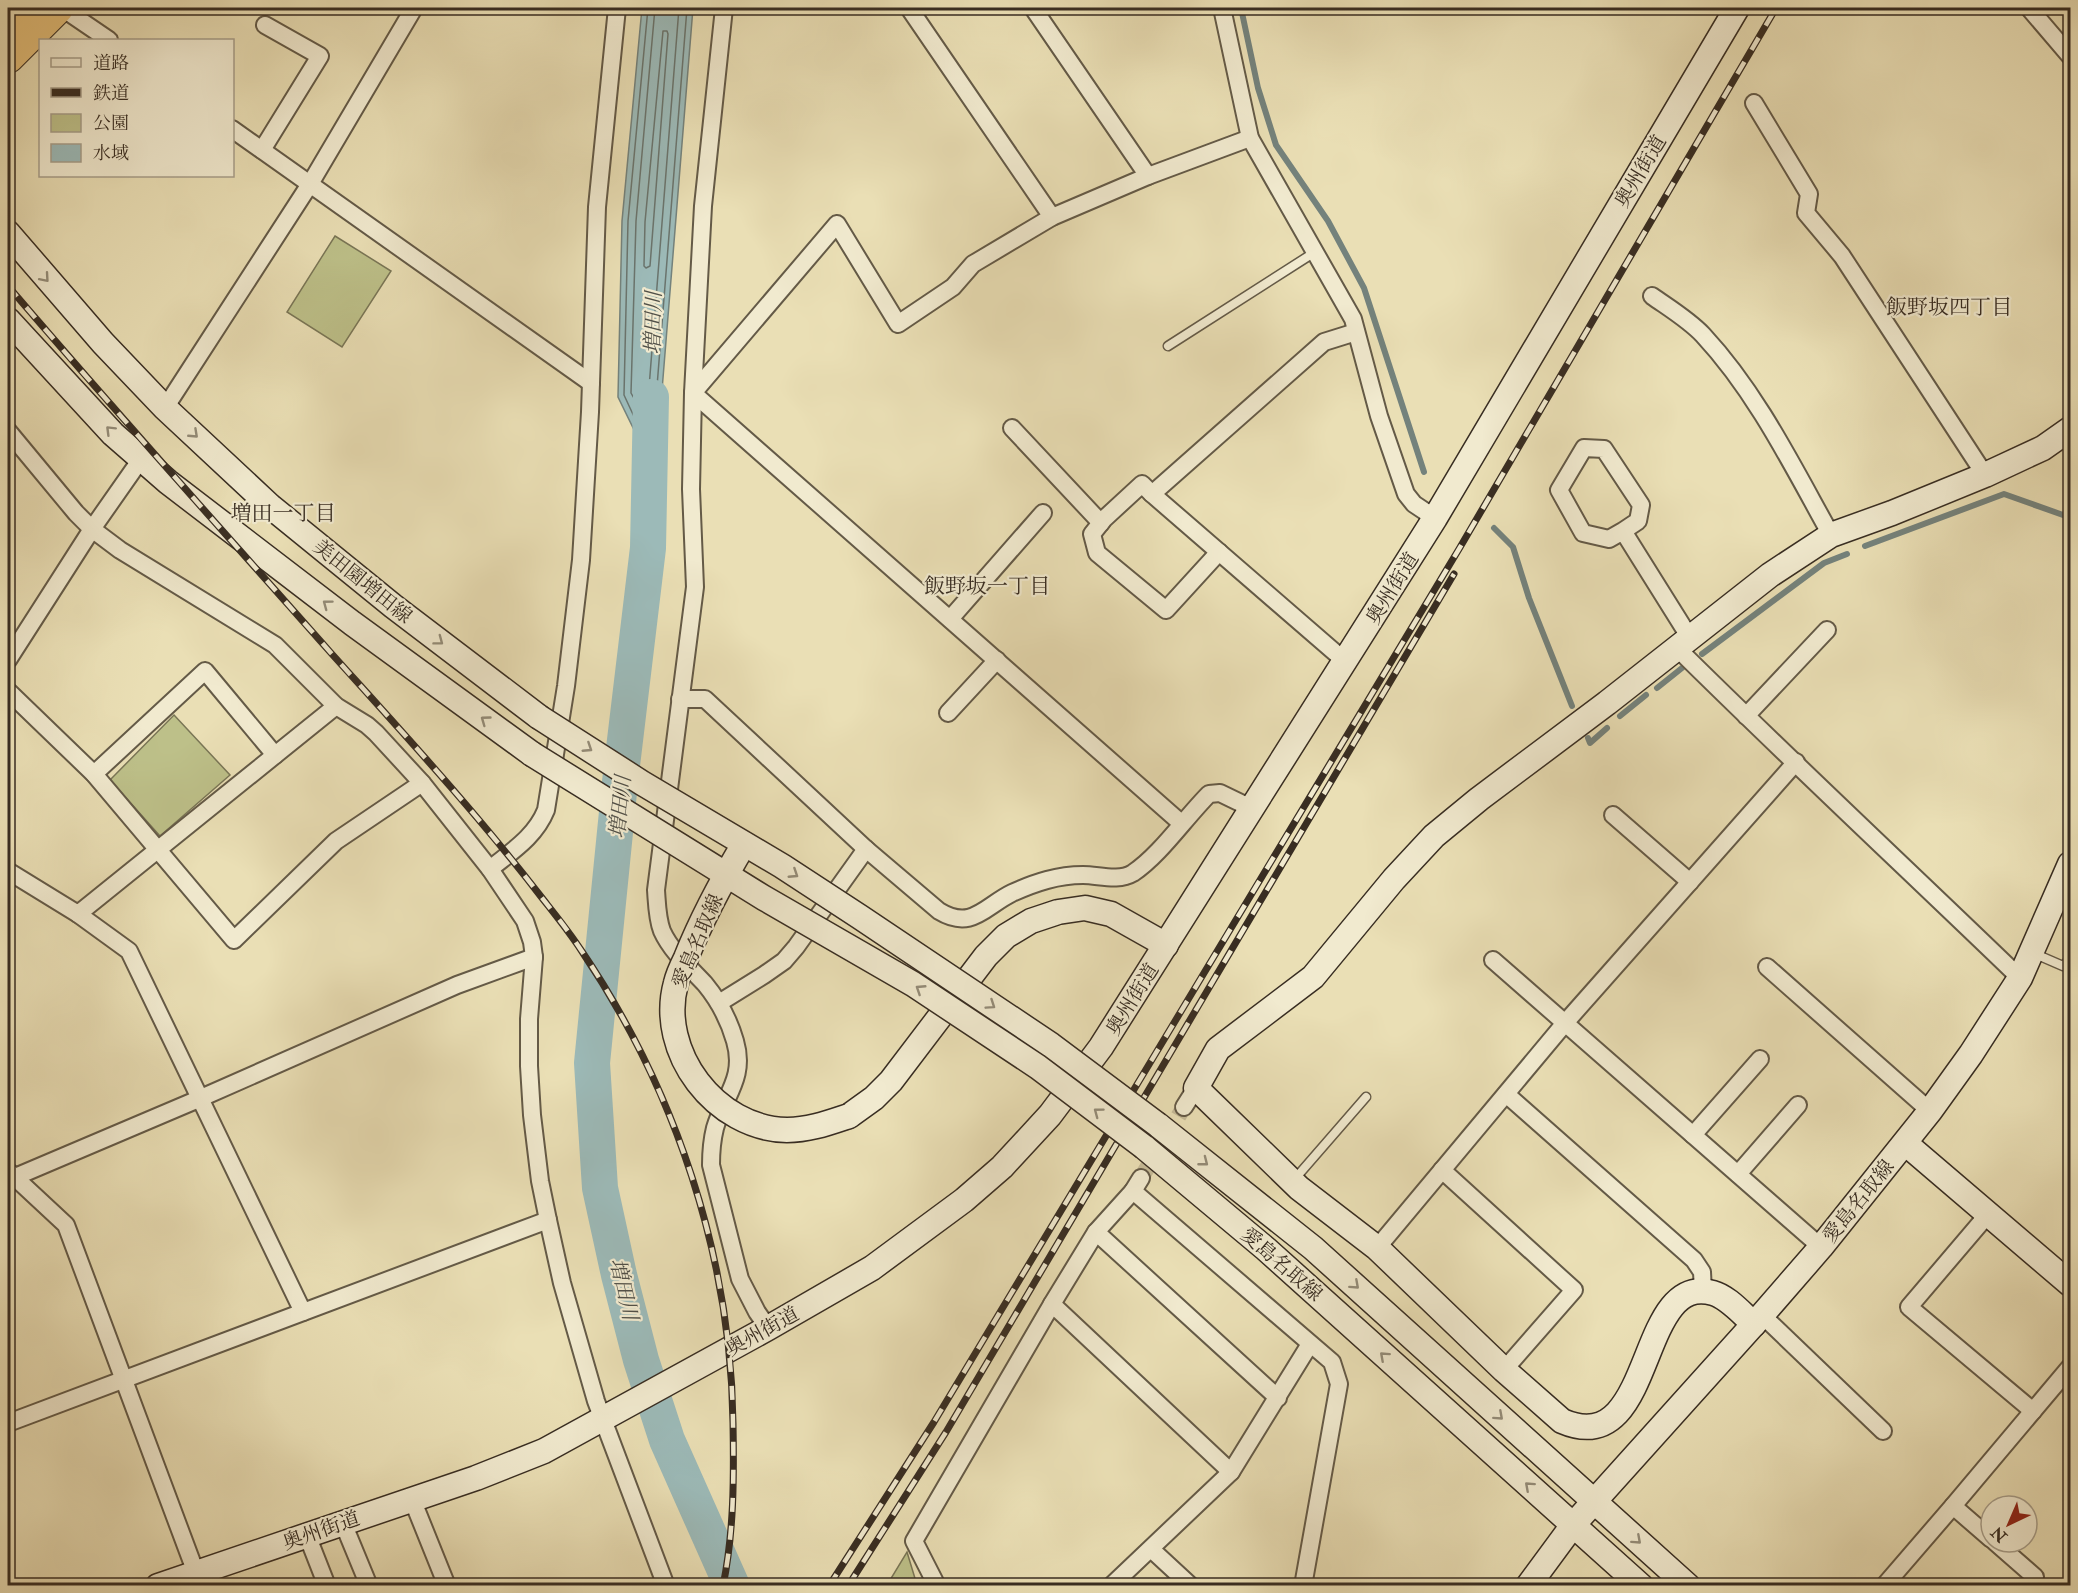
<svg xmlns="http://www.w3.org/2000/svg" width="2078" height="1593" font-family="'IM FELL Double Pica','Noto Serif JP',serif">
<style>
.green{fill:#bdc089;stroke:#7a7656;stroke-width:1.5}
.water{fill:#9cbab8;stroke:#74827c;stroke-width:1.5}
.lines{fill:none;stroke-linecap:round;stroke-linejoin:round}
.shore{stroke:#6a746d;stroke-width:1.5}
.stream{stroke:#74827c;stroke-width:6}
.river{stroke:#9cbab8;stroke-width:36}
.street-tunnel{stroke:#c6bb98;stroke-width:16;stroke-dasharray:16 8;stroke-linecap:butt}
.lane-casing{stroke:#645a47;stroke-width:11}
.street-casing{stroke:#645a47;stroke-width:20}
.secondary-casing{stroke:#382d22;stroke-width:27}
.highway-casing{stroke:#382d22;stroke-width:34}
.lane{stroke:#f1eacf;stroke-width:8}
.street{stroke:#f1eacf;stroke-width:16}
.secondary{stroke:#f1eacf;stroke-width:24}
.highway{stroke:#e5c07a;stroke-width:32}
.rail-casing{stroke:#382d22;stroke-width:7}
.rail{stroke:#f1eacf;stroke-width:4.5;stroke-dasharray:14;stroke-linecap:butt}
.secondary-bridge-casing{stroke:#382d22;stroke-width:27;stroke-linecap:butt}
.secondary-bridge{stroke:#f1eacf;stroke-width:24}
.oneway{stroke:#948c78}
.labels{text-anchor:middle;stroke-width:4.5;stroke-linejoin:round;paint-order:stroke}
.street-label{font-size:20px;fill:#382d22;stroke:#f1eacf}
.neighbourhood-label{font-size:21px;fill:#382d22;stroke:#f1eacf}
.water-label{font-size:21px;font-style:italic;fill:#515048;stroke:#f1eacf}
</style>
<rect width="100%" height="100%" fill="#eadfb5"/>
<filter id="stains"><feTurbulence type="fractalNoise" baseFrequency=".00333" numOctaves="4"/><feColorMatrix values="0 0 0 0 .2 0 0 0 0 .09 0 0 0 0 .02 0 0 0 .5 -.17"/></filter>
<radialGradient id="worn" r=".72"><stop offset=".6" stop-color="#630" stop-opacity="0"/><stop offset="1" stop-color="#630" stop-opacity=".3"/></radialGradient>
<g class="green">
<polygon points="335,236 391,271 342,347 287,312"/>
<polygon points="174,715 230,775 160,836 110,780"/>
<polygon points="907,1552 917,1585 887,1585"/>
</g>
<polygon class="water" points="642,8 693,8 657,452 639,440 618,397 622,221"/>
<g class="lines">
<g class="shore">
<polyline points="648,8 628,221 624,395 643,436 650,440 653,437 687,8"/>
<polyline points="655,8 636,221 631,393 644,416 647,413 679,8"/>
<polygon points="663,31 667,31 668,34 650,266 646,268 644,266 645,222"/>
</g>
<g class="stream">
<polyline points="1241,8 1258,88 1276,145 1328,221 1364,288 1424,472"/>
<polyline points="1494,528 1513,547 1529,598 1572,706"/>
<polyline points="1865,546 2004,494 2063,515 2070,510"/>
<polyline points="1702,654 1824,563 1847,554"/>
<polyline points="1657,688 1682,668"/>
<polyline points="1620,716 1646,695"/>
<polyline points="1588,738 1590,743 1607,728"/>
</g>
<polyline class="river" points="651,397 648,548 620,782 592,1063 600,1188 619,1275 641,1360 667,1440 732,1586"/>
<polyline class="street-tunnel" points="1141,1178 1184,1107"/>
<defs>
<g id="lane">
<polyline points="1168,346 1315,252"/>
<polyline points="2033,953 2063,966 2070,959"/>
<polyline points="1293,1181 1366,1097"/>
</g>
<g id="street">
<polyline points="62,8 109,40"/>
<path d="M724,8L703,206L693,393L691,489L695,587L656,890C657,903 657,918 662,931C671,951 690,968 705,984C719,1001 729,1020 735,1041C746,1078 724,1096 715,1128C712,1140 711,1152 711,1165L740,1279L757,1312L768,1328"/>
<polyline points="909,8 1052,217"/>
<polyline points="1033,8 1148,176"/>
<polyline points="1222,8 1250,138 1353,319 1379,416 1406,494 1414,504 1435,518"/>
<polyline points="2029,8 2070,56"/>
<polyline points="1754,103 1809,194 1806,213 1842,256 1985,475"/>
<polyline points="232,129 591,383"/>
<polyline points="262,150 320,56 265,25"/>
<path d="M1652,296C1669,308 1689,320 1703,335C1757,393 1793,467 1831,535"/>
<polyline points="165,408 310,184 414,8"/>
<polyline points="1012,428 1101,523"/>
<polyline points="8,431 76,513 92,529 120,550 275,645 336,706 367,725 376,733 422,783 490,869 525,921 532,942 534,957 529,1019 529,1066 532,1115 540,1181 548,1220 562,1283 596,1401 666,1586"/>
<polyline points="1152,494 1142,484 1104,519 1092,534 1097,553 1166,610 1219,552"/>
<polyline points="1623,531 1638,521 1641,505 1604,449 1584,448 1559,490 1583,533 1609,539 1623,531 1690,638"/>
<polyline points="950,619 1043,513"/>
<path d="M1677,648C1790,760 1906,868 2020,978"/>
<polyline points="8,660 92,529 141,459"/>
<polyline points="1346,662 1152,494 1324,342 1356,332"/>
<polyline points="8,691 94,774 234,940 336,841 422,783"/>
<path d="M680,699H705L866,849L939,911C972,931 985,906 1012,893C1023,888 1036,883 1047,880C1058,877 1072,875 1083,875C1099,875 1118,882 1133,873C1160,855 1185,818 1209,794L1220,793L1251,808"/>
<polyline points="948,713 997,660"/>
<polyline points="1746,716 1827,630"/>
<polyline points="94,774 205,671 275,755"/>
<polyline points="1613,815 1690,882"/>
<polyline points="1181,823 693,393 837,224 898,324 953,287 973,264 1052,217 1148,176 1250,138"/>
<path d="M490,869C512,851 535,837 546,810L566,686L581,560L590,412L597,207L617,8"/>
<polyline points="8,871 78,914 336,706"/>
<polyline points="78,914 129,951 303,1312"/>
<polyline points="1493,960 1821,1247"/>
<polyline points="1767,967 1930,1111"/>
<polyline points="719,1003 764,975 784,961 796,947 866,849"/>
<polyline points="1506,1094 1694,1260 1702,1272 1703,1291"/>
<polyline points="1184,1107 1196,1088"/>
<polyline points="1693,1135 1760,1059"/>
<polyline points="1442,1170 1574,1290 1504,1370"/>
<polyline points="8,1171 66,1225 196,1573"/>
<polyline points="1738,1174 1798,1105"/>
<polyline points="1141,1178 1133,1191 1332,1362 1339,1384 1303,1586"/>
<polyline points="8,1180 194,1101 457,985 534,957"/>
<polyline points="1989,1213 1909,1307 2033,1411"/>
<polyline points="1096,1232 1278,1398"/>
<polyline points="1377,1248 1565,1023 1796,762"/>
<polyline points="1052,1304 1096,1232 1133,1191"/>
<polyline points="1762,1315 1883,1431"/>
<polyline points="8,1423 548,1220"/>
<polyline points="412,1499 447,1586"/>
<polyline points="1953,1506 1991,1539"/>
<polyline points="343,1523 369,1586"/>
<polyline points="307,1535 327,1586"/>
<polyline points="1995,1542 2035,1577"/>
<polyline points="1151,1549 1191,1586"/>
<polyline points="937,1586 914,1541 1052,1304 1231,1472"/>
<polyline points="1111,1586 1231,1472 1310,1344"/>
<polyline points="1884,1586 1953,1506 2070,1367"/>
</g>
<g id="secondary">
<polyline points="8,233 103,343 165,408 270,506 393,606 539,717"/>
<polyline points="8,320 113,434 168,482 352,623 532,754"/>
<polyline points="849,1116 874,1098 891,1081 986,956 1006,936 1031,921 1058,912 1085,908 1111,914 1166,945"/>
<polyline points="1158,1125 1313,1248 1688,1586"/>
<polyline points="1905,1143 2070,1284"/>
<polyline points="1144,1147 1266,1249 1641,1586"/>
<path d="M1754,1324C1742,1314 1728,1297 1713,1293C1635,1271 1657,1462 1562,1421L1504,1370L1377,1248L1299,1188L1196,1088L1218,1049L1313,977L1394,879L1434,836L1479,799L1607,703L1770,575L1831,535L1892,513L1985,475L2043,448L2070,429"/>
<polyline points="158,1586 476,1478 544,1451 768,1328 872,1268 964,1200 1002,1167 1050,1115 1101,1047 1435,518 1737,8"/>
<polyline points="1528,1586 1573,1525 1762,1315 1821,1247 1930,1111 1971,1054 2020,978 2070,864"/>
</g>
<g id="highway">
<polyline points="8,16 17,8"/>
<polyline points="8,57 57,8"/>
</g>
</defs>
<use href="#lane" class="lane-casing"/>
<use href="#street" class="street-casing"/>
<use href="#secondary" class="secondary-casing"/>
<use href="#highway" class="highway-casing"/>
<use href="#lane" class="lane"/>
<use href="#street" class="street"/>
<use href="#secondary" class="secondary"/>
<use href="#highway" class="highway"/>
<defs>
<g id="rail">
<path d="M8,286C114,410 223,531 331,653C402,732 474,810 539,894C553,912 568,930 581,950C675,1089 731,1255 733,1423C734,1477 734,1532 723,1586"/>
<polyline points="829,1586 934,1422 1459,549 1776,8"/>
<polyline points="848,1586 946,1432 1454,574"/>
</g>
</defs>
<use href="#rail" class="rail-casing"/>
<use href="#rail" class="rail"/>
<defs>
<g id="secondary-bridge">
<polyline points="539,717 642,783 782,866 860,917 1051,1045 1158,1125"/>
<polyline points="532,754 764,898 913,984 1038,1067 1144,1147"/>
<path d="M744,844C722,881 702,918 686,958C682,966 678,974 676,983C657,1052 716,1129 787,1130C809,1130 828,1123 849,1116"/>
</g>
</defs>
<use href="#secondary-bridge" class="secondary-bridge-casing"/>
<use href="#secondary-bridge" class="secondary-bridge"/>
</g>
<defs><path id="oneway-chevron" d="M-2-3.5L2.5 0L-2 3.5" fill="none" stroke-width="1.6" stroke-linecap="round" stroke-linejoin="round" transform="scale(1.5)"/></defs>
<g class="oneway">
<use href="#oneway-chevron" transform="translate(45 278) rotate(49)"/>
<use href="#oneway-chevron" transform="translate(110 430) rotate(-135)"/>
<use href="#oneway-chevron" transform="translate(194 434) rotate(43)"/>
<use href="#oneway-chevron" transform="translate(327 604) rotate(-143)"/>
<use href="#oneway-chevron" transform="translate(439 641) rotate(37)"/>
<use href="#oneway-chevron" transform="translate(485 720) rotate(-144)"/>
<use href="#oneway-chevron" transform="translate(588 748) rotate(33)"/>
<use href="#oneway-chevron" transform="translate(794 874) rotate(33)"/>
<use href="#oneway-chevron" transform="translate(920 989) rotate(-147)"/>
<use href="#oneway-chevron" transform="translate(991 1005) rotate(34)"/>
<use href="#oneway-chevron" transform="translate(1098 1112) rotate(-143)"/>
<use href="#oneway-chevron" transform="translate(1204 1162) rotate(38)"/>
<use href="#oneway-chevron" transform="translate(1355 1285) rotate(42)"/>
<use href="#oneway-chevron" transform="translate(1384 1356) rotate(-138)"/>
<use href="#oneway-chevron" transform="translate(1499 1416) rotate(42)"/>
<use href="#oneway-chevron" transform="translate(1529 1486) rotate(-138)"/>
<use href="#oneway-chevron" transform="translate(1637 1540) rotate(42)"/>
</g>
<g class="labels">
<g class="street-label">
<text transform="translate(1640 171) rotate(-59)" y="7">奥州街道</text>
<text transform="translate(363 581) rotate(39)" y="7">美田園増田線</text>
<text transform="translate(1392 588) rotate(-58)" y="7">奥州街道</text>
<text transform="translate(697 941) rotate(-67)" y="7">愛島名取線</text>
<text transform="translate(1132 999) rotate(-58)" y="7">奥州街道</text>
<text transform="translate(1858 1201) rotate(-51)" y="7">愛島名取線</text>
<text transform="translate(1282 1264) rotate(41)" y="7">愛島名取線</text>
<text transform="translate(762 1331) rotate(-29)" y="7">奥州街道</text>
<text transform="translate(321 1530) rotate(-19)" y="7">奥州街道</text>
</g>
<g class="neighbourhood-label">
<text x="1949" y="314">飯野坂四丁目</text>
<text x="283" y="520">増田一丁目</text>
<text x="987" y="593">飯野坂一丁目</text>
</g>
<g class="water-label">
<text transform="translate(653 323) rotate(-89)" y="7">増田川</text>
<text transform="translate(620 807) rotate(-84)" y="7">増田川</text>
<text transform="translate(624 1289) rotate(77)" y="7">増田川</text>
</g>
</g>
<rect width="2078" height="1593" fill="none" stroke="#eadfb5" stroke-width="30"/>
<rect x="9" y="9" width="2060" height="1575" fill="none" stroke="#382d22" stroke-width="3"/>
<rect x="15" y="15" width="2048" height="1563" fill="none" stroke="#382d22" stroke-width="1.5"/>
<rect x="39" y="39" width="195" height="138" fill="#f1eacf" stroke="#a79e8a" stroke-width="1.5"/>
<rect x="51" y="58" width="30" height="9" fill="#f1eacf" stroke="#a79e8a" stroke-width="1.5"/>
<text x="93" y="69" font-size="18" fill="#382d22">道路</text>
<rect x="51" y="88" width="30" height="9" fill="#382d22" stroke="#a79e8a" stroke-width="1.5"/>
<text x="93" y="99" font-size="18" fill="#382d22">鉄道</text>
<rect x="51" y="114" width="30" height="18" fill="#bdc089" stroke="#a79e8a" stroke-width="1.5"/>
<text x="93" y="129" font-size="18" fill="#382d22">公園</text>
<rect x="51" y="144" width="30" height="18" fill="#9cbab8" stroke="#a79e8a" stroke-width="1.5"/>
<text x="93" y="159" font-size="18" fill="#382d22">水域</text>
<g transform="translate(2009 1524) rotate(224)"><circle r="28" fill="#f1eacf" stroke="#a79e8a" stroke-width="1.5"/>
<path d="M0-4.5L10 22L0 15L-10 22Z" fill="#8f2418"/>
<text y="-9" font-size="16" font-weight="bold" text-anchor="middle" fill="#382d22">N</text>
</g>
<rect width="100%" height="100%" filter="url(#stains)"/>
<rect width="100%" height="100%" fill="url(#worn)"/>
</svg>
